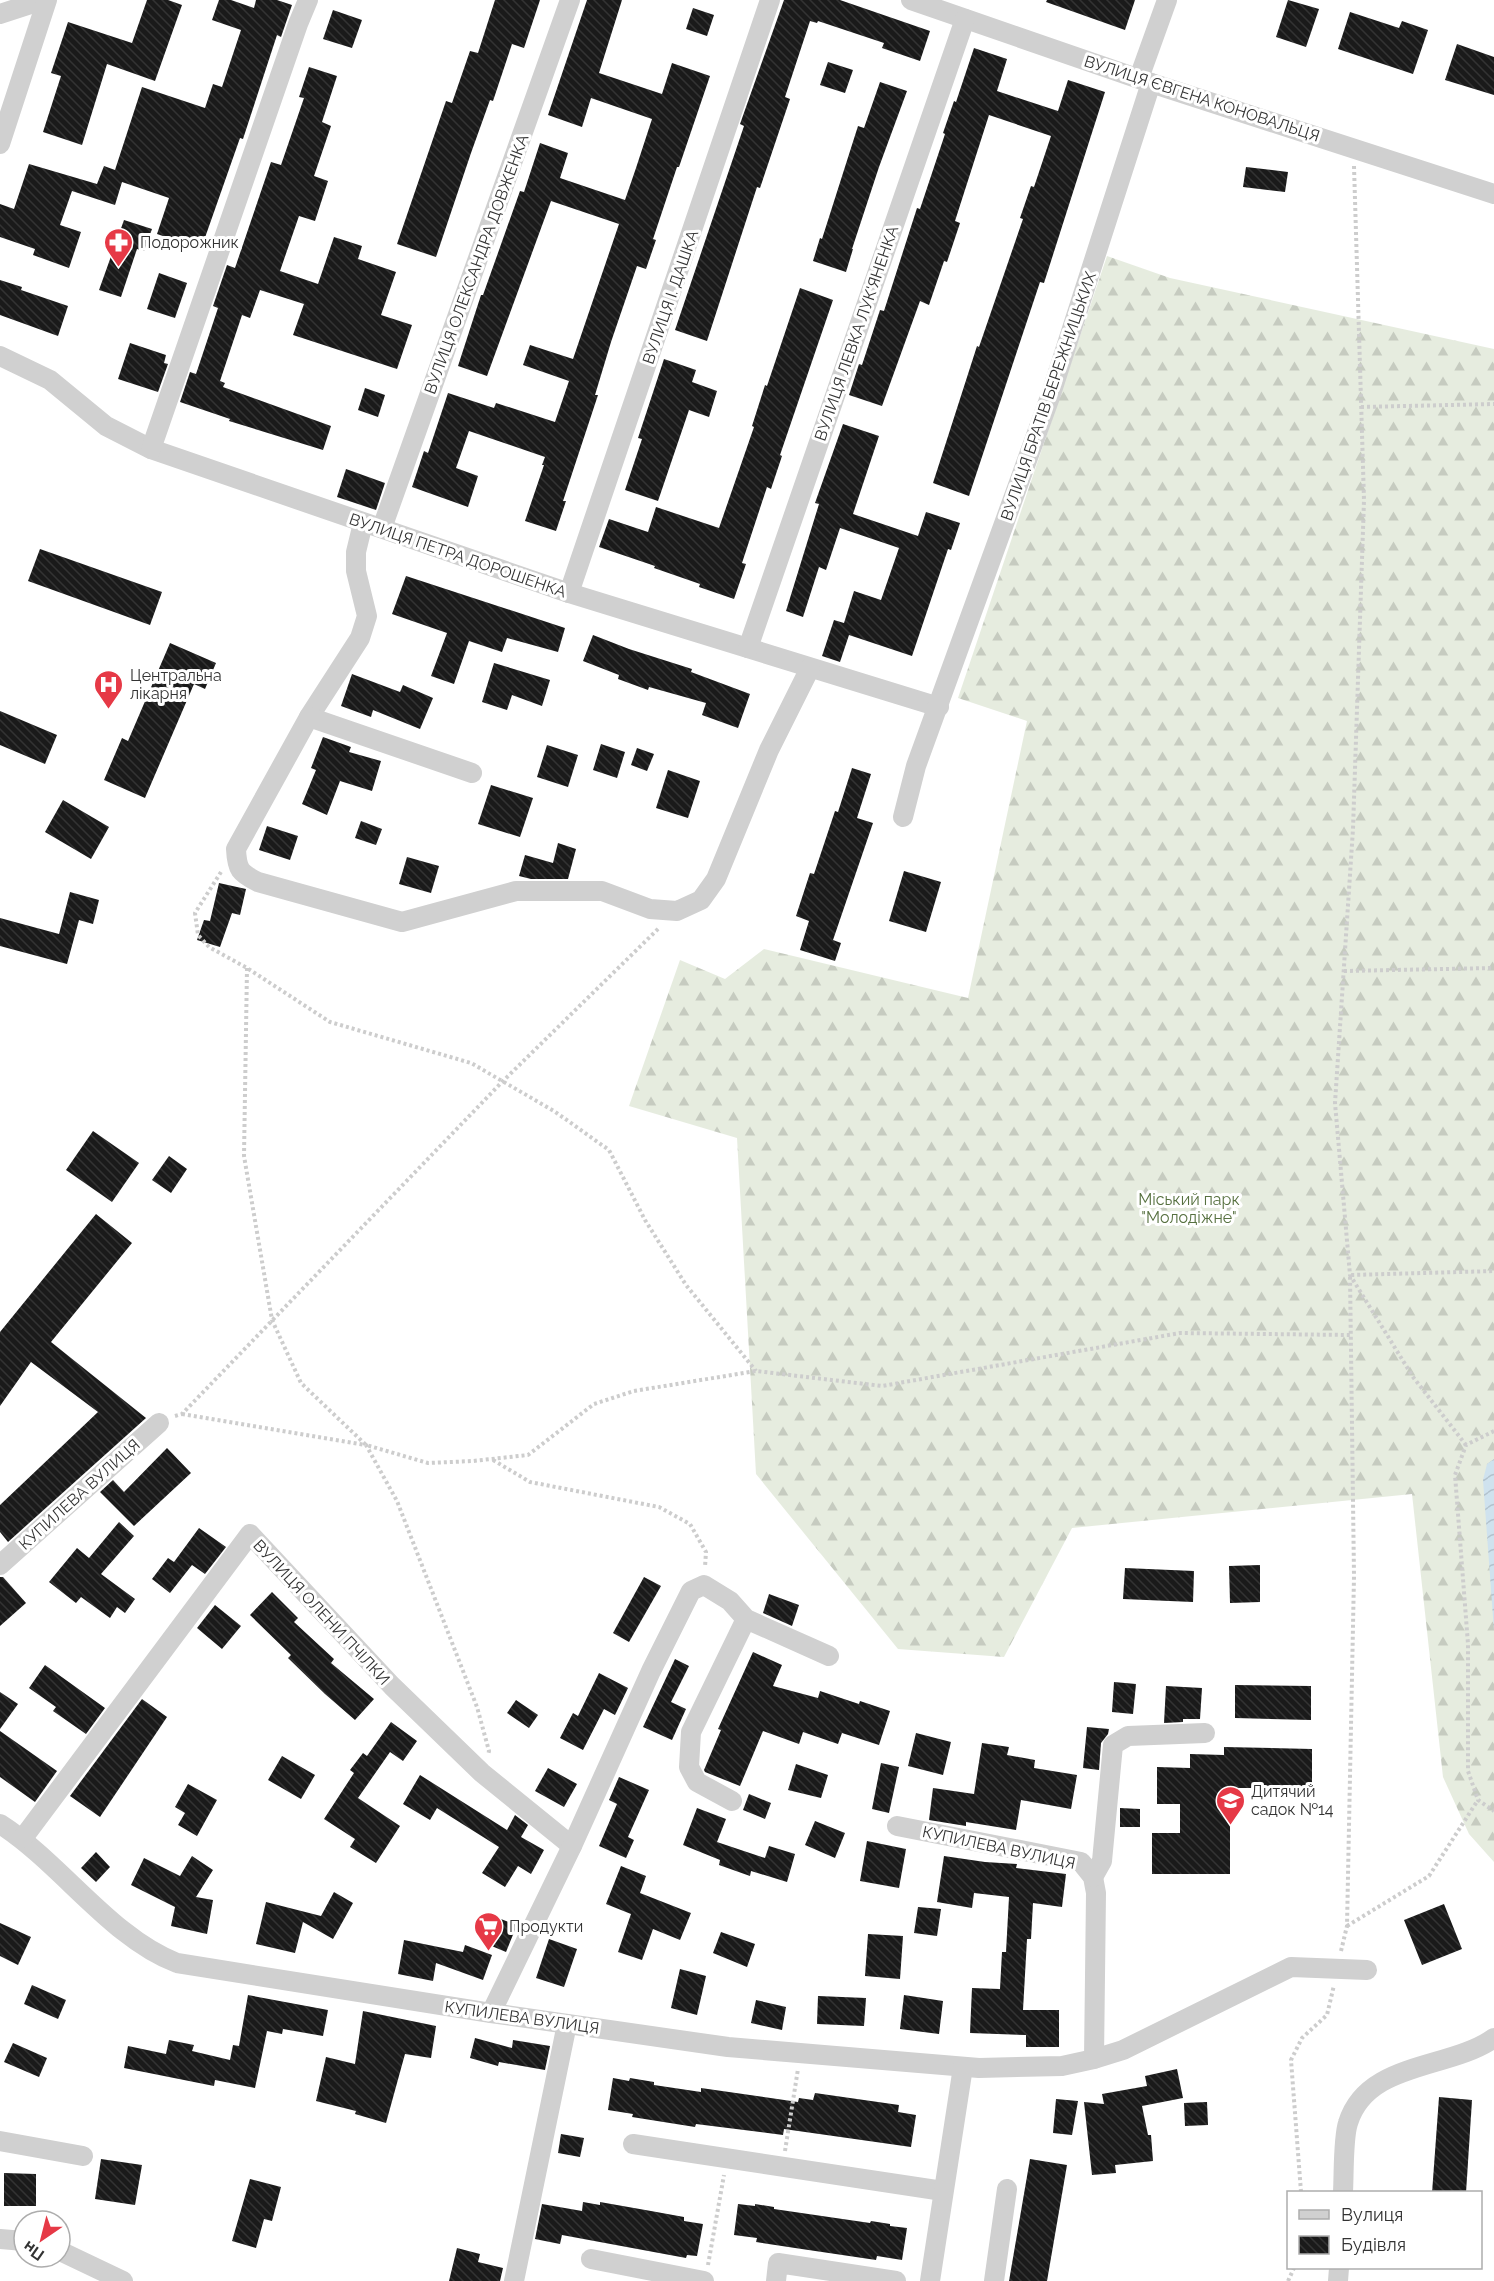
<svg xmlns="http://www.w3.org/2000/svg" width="1494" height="2281" font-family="Raleway,sans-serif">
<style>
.forest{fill:url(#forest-firs)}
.water{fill:url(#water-waves)}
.building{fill:url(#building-back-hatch)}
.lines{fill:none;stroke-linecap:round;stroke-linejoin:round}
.path{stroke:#cdcdcd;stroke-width:4;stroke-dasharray:3 3;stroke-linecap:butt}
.minor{stroke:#d0d0d0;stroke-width:20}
.labels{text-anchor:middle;stroke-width:6;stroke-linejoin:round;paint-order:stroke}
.street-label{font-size:16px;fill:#333;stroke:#fff}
.poi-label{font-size:16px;fill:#333;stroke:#fff;text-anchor:start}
.park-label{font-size:16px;fill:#56703f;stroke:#fff}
</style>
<defs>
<pattern id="forest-firs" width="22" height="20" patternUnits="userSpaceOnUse" patternTransform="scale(1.5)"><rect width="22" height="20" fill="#e6ecdf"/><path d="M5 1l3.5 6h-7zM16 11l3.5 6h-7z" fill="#c6cbc0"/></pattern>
<pattern id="water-waves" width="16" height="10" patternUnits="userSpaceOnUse" patternTransform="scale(1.5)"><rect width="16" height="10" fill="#cfe2ee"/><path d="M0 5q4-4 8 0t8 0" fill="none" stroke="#b2c2cd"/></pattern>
<pattern id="building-back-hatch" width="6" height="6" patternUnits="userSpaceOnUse" patternTransform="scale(1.5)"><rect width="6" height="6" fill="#1a1a1a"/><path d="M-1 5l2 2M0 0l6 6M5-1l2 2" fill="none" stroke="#333"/></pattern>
</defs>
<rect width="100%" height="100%" fill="#fff"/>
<polygon class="forest" points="1107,256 1170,278 1494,349 1494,1862 1469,1834 1443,1777 1412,1494 1072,1528 1004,1657 898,1649 756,1474 737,1138 629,1106 680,960 725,979 764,949 968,998 1027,721 958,698"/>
<polygon class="water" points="1494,1459 1494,1631 1483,1480 1487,1464"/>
<g class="building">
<polygon points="147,0 168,0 182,5 155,81 107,64 82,145 43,132 61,76 51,73 68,22 132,43"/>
<polygon points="219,0 231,0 254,8 256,0 277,0 292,5 281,37 277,35 243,139 240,138 201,249 157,234 169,198 122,182 115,205 72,191 60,225 81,232 69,268 33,255 35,249 0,237 0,204 14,209 29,164 97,184 104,166 115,170 142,87 205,108 213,84 222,87 241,30 212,20"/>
<polygon points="495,0 540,0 524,48 512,44 493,101 490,100 471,153 436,257 397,244 446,101 452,103 470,51 478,53"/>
<polygon points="587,0 622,0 599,73 662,94 672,63 710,76 679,167 677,167 653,239 656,240 646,269 637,266 611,342 595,395 598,395 563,501 566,501 556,531 525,521 544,465 542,465 545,457 469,431 456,468 478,476 468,507 412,487 424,451 428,453 448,393 494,408 496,403 555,422 569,381 523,365 530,345 573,359 619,224 551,201 487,376 458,366 481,295 483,295 520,191 524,192 540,143 568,153 560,178 625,200 636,168 652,119 591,98 582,127 548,115"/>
<polygon points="784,0 840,0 930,31 920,61 882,48 884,43 818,21 817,23 810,21 785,97 790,99 760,188 757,187 707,341 675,330 744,126 740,124"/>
<polygon points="1047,0 1135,0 1125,30 1046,2"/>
<polygon points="1288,0 1319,9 1306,47 1276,37"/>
<polygon points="693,8 714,15 707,36 686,29"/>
<polygon points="333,10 362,20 352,48 323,39"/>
<polygon points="1350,12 1399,28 1402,21 1428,30 1413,74 1338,49"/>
<polygon points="1457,44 1494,57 1494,95 1445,80"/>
<polygon points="974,48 1007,59 997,91 1058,111 1068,80 1105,92 1044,283 1040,282 969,496 933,483 977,346 979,347 1023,219 1020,218 1031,186 1034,187 1051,136 989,115 955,221 960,223 947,262 944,261 929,305 920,301 882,406 849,395 859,364 862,365 880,310 884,311 917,208 920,209 945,134 943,133 954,101 956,102"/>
<polygon points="828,62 853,70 845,93 820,85"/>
<polygon points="309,67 337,76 322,122 331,126 314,176 328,181 315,221 299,216 280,271 318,284 334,237 362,246 358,259 396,272 381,315 412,325 397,369 293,335 304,304 260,290 250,318 242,315 220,381 225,383 223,387 331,426 323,450 229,421 230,419 180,402 190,372 196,374 218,308 213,306 227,265 235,268 271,162 281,165 304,98 299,97"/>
<polygon points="880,82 907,91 879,167 852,249 853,249 846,272 813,261 820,238 822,239 858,126 864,128"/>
<polygon points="1246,167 1288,172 1285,192 1243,187"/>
<polygon points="124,220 152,229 144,251 137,249 121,297 99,290"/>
<polygon points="159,273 187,283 175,318 147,309"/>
<polygon points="0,280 22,287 21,290 68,306 58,336 0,315"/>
<polygon points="800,288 833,300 780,455 782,456 771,489 767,487 742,563 746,564 734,599 699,587 700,584 654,568 655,566 599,547 609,519 648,532 656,507 719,528 754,427 752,426 765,385 767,386"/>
<polygon points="130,343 166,355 164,363 168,364 158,392 118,379"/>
<polygon points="664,359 696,370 692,382 717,391 709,417 689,410 658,501 625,490 642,439 638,438"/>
<polygon points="365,388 385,395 378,417 358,410"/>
<polygon points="843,424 879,436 853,514 918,536 926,512 960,523 951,550 948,549 912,656 849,635 840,662 822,656 834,620 844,623 854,591 881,600 899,548 840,528 826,570 819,567 803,617 786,611 819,504 815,503"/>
<polygon points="346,469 385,483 376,510 337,497"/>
<polygon points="40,549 162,592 150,625 28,581"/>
<polygon points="406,576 565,628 558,652 507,638 502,652 469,641 454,684 431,676 447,633 392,614"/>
<polygon points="593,635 629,649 692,669 691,672 750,694 738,728 702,715 706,703 649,687 648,690 618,679 619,675 583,661"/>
<polygon points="170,643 216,663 205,689 194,684 145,798 104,780 122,738 128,741"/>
<polygon points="494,663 550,680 542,706 512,695 507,710 482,702"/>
<polygon points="352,674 400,692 403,685 433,698 420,729 373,710 371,717 341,706"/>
<polygon points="0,711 57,735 45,764 0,745"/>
<polygon points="323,737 351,747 349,752 381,761 372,791 340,781 327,815 302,804 316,770 311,768"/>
<polygon points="601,744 625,752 617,778 593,770"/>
<polygon points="547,745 578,755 568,787 537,777"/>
<polygon points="637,748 654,754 647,771 631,765"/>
<polygon points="852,768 871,774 857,818 873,823 833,940 841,943 835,961 800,950 809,921 796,916 810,873 814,874 835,811 838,812"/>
<polygon points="668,770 700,781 688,818 656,808"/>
<polygon points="491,785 533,798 520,837 478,824"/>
<polygon points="63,800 109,827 91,859 45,832"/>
<polygon points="361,821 382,829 376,845 355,838"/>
<polygon points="267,826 298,836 290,860 259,850"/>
<polygon points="558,843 576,849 568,879 531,879 519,876 525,855 553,863"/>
<polygon points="407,857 439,866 431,893 399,884"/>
<polygon points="904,871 941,882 926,932 889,921"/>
<polygon points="219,883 246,889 240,915 232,913 220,947 197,940 204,920 210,921"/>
<polygon points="70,892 99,900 93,924 79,920 67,964 0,946 0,918 59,934"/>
<polygon points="93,1131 139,1163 112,1202 66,1170"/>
<polygon points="169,1156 187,1169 171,1193 152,1180"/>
<polygon points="96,1214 132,1243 51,1342 146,1418 8,1542 0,1532 0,1505 98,1412 31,1362 0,1406 0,1332"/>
<polygon points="167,1448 191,1473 134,1526 100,1492 113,1480 124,1492"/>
<polygon points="119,1522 134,1536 101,1574 135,1599 125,1613 117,1607 110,1618 81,1597 76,1603 49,1582 77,1548 89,1558"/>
<polygon points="199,1528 226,1547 205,1574 192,1565 170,1593 152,1579 168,1558 174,1562"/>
<polygon points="1260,1565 1260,1602 1230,1603 1229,1566"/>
<polygon points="1125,1568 1194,1571 1193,1602 1123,1599"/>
<polygon points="0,1577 3,1577 26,1603 0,1626"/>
<polygon points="644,1577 661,1586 629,1642 613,1633"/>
<polygon points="272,1592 298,1618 294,1622 334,1659 331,1663 374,1699 355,1720 325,1694 288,1658 291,1655 250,1615"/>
<polygon points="769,1594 799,1605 792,1626 763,1613"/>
<polygon points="215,1605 241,1626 222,1649 197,1628"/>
<polygon points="753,1652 782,1665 773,1686 818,1698 820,1691 859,1704 860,1701 890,1711 879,1745 842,1733 838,1744 803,1732 799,1744 763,1731 740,1786 705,1772 704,1770 721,1730 718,1729"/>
<polygon points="675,1659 689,1666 671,1702 686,1709 672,1740 643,1727"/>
<polygon points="45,1665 105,1708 86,1734 53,1711 56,1707 29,1688"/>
<polygon points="599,1673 628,1688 615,1715 604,1709 583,1750 560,1738 573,1713 578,1716"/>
<polygon points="1114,1682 1136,1684 1133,1714 1112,1712"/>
<polygon points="1235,1685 1311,1686 1311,1720 1235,1718"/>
<polygon points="1166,1686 1202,1688 1200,1719 1183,1719 1183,1722 1164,1723"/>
<polygon points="0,1692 18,1704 0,1729"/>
<polygon points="142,1699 167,1717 100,1817 70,1796"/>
<polygon points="516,1700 538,1715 529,1728 507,1713"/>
<polygon points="391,1722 417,1741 403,1761 390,1752 358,1798 400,1826 376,1863 350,1847 355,1839 324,1819 354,1773 350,1770 363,1753 367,1756"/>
<polygon points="1087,1727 1109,1729 1108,1734 1101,1743 1099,1770 1083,1768"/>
<polygon points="0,1731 57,1771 35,1802 0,1777"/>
<polygon points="916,1733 951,1742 943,1775 908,1766"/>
<polygon points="982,1743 1009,1747 1007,1755 1035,1760 1034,1768 1077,1775 1071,1809 1021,1800 1016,1830 966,1822 966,1826 929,1820 933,1788 974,1794"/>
<polygon points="1224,1747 1312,1749 1312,1788 1233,1788 1232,1807 1230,1807 1230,1874 1152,1874 1152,1833 1180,1833 1180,1804 1157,1804 1157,1767 1190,1768 1190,1754 1224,1755"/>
<polygon points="282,1756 315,1775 301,1799 268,1780"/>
<polygon points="881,1763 899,1767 889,1813 872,1809"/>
<polygon points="796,1764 828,1775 821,1798 788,1790"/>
<polygon points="548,1768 577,1784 564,1807 535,1791"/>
<polygon points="420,1775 507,1830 515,1815 528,1825 521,1837 544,1850 531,1874 518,1866 505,1887 482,1873 499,1847 437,1808 430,1820 403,1804"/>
<polygon points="619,1777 649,1790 628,1837 634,1840 626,1858 599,1846 617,1804 609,1800"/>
<polygon points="188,1784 217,1800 197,1836 178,1825 185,1813 175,1807"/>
<polygon points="749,1794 771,1803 765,1819 743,1810"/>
<polygon points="697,1808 726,1819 717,1842 765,1858 769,1846 795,1854 787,1882 751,1871 750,1876 719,1865 720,1860 683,1845"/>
<polygon points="1120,1808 1140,1809 1140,1827 1120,1827"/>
<polygon points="815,1821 845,1833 835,1858 805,1845"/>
<polygon points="867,1841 906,1849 899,1888 860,1881"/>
<polygon points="96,1852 110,1867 96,1882 81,1868"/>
<polygon points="192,1856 213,1870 196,1897 213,1900 207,1934 171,1926 175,1907 131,1885 144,1858 180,1876"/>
<polygon points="944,1856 985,1862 1017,1864 1016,1868 1066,1874 1062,1907 1033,1903 1031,1939 1027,1939 1023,2010 1059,2010 1059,2047 1026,2047 1026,2035 970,2033 972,1988 1000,1989 1002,1952 1006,1952 1009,1897 974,1893 972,1908 937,1902"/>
<polygon points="621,1866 646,1876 640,1893 691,1913 680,1940 653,1929 642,1960 618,1952 631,1914 606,1904"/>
<polygon points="334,1892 353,1903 333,1939 303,1922 295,1953 256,1944 266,1902 321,1916"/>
<polygon points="1444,1904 1462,1949 1422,1965 1404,1920"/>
<polygon points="918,1907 941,1909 937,1936 914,1933"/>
<polygon points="493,1916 517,1925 506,1952 482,1942"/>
<polygon points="0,1923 31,1937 18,1965 0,1956"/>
<polygon points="721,1932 755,1944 747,1967 713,1953"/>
<polygon points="868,1934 903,1936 900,1979 865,1976"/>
<polygon points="549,1939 577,1949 564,1987 536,1978"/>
<polygon points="404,1940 463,1952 465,1945 492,1955 483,1980 436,1963 433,1981 398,1974"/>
<polygon points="680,1969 706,1976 697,2015 671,2008"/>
<polygon points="32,1985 66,2000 58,2019 24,2004"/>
<polygon points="248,1995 328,2010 323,2036 283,2029 282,2034 267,2031 255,2088 215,2080 214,2086 124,2068 128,2046 166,2054 169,2040 194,2045 192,2051 230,2060 233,2045 239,2046"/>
<polygon points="904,1995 943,2001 939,2034 900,2029"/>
<polygon points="818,1996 866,1998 864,2026 817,2024"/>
<polygon points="756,2000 786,2007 782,2030 751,2023"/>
<polygon points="363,2011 436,2026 431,2058 405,2054 386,2123 355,2114 356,2111 316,2101 326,2057 355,2064"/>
<polygon points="475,2038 512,2048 513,2040 550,2046 545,2070 499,2062 498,2066 470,2058"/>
<polygon points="13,2043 47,2058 39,2077 4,2062"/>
<polygon points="1177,2069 1183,2098 1142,2106 1148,2135 1151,2135 1153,2161 1115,2165 1116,2173 1092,2175 1084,2102 1104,2104 1102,2094 1147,2086 1145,2076"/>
<polygon points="613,2078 629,2081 630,2078 654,2082 654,2085 701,2092 701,2088 798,2102 799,2098 813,2100 815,2093 899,2105 898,2112 916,2115 911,2147 784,2129 783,2135 696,2124 695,2127 632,2117 633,2114 608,2110"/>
<polygon points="1439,2097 1472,2100 1466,2193 1432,2193"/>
<polygon points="1056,2099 1078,2101 1072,2135 1053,2133"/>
<polygon points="1207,2102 1208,2125 1185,2126 1184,2103"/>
<polygon points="561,2134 584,2138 580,2157 558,2153"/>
<polygon points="101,2159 142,2165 135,2205 95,2199"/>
<polygon points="1030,2159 1067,2165 1047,2281 1009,2281"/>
<polygon points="4,2173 36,2174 36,2206 4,2206"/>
<polygon points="250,2179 281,2187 272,2221 264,2219 256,2248 232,2241"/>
<polygon points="583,2202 600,2205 600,2202 651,2211 684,2217 684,2221 703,2224 697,2256 687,2255 686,2258 562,2235 560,2244 535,2239 542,2204 582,2211"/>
<polygon points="738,2204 755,2206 755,2204 774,2207 774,2209 870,2223 871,2221 890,2224 890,2226 907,2228 902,2260 877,2256 876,2260 795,2248 756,2242 757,2238 734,2235"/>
<polygon points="457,2248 480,2254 478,2262 503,2268 500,2281 449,2281"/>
</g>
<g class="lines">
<g class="path">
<polyline points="1354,166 1364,500 1353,829 1335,1103 1350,1275 1413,1377 1466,1445"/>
<polyline points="1361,407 1494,404"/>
<polyline points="221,872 195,913 198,935 209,947 247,968 330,1022 471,1063 554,1111 609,1150 645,1220 686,1285 756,1371"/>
<polyline points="247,968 244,1156 272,1320 301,1383 366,1445 428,1463 473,1461 528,1455 594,1404 634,1391 756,1371 882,1386 1180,1333 1350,1335"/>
<polyline points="1344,971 1494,968"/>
<polyline points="182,1414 366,1445 397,1501 477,1707 489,1751 488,1755"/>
<polyline points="175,1416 182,1414 502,1082 659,928"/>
<polyline points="1494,1431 1466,1445 1455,1475 1468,1644 1468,1771 1478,1800 1494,1811"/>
<polyline points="493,1460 530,1482 659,1507 690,1524 706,1552 705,1567"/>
<polyline points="1347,1926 1429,1876 1478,1800"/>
<polyline points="1341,1951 1347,1926 1354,1576 1350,1275 1494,1271"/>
<polyline points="785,2151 798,2069"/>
<polyline points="1301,2192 1291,2060 1302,2038 1327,2015 1334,1985"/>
<polyline points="708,2265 724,2175"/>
<polyline points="1288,2281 1294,2268"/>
</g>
<g class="minor">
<polyline points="911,0 1151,83 1494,194"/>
<polyline points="0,14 43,0"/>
<polyline points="1139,78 1167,0"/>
<polyline points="0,144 47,0"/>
<polyline points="0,356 50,380 106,426 151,449 569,593 939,707"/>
<polyline points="151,449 298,24 308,0"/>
<path d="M363,523L356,552V571L367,616L360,638L309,717L236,849C237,870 240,873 258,882L402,922L516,891H602L650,909L677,911L701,900L716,879L769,750L810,668"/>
<polyline points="382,528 570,0"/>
<polyline points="569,593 770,0"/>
<polyline points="748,648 965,19"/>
<polyline points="309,717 472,773"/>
<polyline points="903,817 916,766 1050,397 1151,83"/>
<polyline points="0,1565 159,1423"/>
<polyline points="732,1801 697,1782 689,1767 691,1732 746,1619"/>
<path d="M0,1824C61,1863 111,1938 177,1963L491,2013L728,2047L979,2068L1062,2066L1094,2059L1123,2050L1291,1967L1367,1970"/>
<polyline points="897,1826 1081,1862 1093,1877 1096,1893 1094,2059"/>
<polyline points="23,1838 250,1534 392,1686 482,1773 572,1846"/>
<polyline points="1093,1877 1102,1861 1113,1745 1128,1736 1205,1733"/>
<polyline points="491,2013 572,1846 651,1671 691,1591 704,1585 730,1601 746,1619 829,1656"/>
<polyline points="0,2141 83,2156"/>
<polyline points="633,2144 943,2191"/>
<path d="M1343,2192C1344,2175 1343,2138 1348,2123C1367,2061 1449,2070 1494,2038"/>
<polyline points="0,2239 24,2241"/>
<polyline points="60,2251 123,2281"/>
<polyline points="591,2259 704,2281"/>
<polyline points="514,2281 567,2024"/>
<polyline points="776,2281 778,2263 896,2281"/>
<polyline points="930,2281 963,2067"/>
<polyline points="994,2281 1007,2189"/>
<polyline points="1338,2281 1339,2268"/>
</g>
</g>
<defs>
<symbol id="pharmacy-pin" viewBox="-11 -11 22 30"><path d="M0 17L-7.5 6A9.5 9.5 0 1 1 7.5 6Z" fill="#e63946" stroke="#fff"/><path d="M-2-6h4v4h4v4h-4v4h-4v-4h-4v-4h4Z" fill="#fff"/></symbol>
<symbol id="hospital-pin" viewBox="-11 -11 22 30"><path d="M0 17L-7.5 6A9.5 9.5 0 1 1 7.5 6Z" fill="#e63946" stroke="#fff"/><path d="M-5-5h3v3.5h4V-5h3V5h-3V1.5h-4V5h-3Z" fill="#fff"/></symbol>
<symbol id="school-pin" viewBox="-11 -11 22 30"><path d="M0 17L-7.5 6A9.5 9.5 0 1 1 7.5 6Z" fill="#e63946" stroke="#fff"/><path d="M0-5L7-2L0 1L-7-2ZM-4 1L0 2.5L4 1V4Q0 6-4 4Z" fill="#fff"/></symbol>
<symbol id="supermarket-pin" viewBox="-11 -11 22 30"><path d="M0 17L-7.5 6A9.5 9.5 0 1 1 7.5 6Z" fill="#e63946" stroke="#fff"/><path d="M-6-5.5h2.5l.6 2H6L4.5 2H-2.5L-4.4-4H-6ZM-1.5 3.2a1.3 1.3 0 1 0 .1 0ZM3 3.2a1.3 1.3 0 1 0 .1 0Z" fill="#fff"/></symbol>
</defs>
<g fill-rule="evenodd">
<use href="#pharmacy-pin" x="102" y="226" width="33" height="45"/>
<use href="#hospital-pin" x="92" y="668" width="33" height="45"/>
<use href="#school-pin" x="1214" y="1784" width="33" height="45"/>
<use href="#supermarket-pin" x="472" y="1910" width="33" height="45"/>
</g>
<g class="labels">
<g class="street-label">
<text transform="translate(1202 98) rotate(18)" y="6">ВУЛИЦЯ ЄВГЕНА КОНОВАЛЬЦЯ</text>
<text transform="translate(476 264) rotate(-70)" y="6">ВУЛИЦЯ ОЛЕКСАНДРА ДОВЖЕНКА</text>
<text transform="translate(670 297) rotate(-71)" y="6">ВУЛИЦЯ І. ДАШКА</text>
<text transform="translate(856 333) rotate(-71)" y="6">ВУЛИЦЯ ЛЕВКА ЛУК'ЯНЕНКА</text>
<text transform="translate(1048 396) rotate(-71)" y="6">ВУЛИЦЯ БРАТІВ БЕРЕЖНИЦЬКИХ</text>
<text transform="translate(458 555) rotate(19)" y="6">ВУЛИЦЯ ПЕТРА ДОРОШЕНКА</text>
<text transform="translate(79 1494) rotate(-42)" y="6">КУПИЛЕВА ВУЛИЦЯ</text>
<text transform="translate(322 1612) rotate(47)" y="6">ВУЛИЦЯ ОЛЕНИ ПЧІЛКИ</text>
<text transform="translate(999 1847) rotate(12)" y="6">КУПИЛЕВА ВУЛИЦЯ</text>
<text transform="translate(522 2017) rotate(8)" y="6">КУПИЛЕВА ВУЛИЦЯ</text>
</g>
<g class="poi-label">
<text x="140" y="248">Подорожник</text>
<text x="130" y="681">Центральна<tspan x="130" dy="18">лікарня</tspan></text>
<text x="1251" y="1797">Дитячий<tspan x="1251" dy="18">садок №14</tspan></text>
<text x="509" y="1932">Продукти</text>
</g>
<g class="park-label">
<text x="1189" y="1205">Міський парк<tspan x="1189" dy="18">"Молодіжне"</tspan></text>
</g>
</g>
<rect x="1287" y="2191" width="195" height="78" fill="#ffffff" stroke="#adadad" stroke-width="1.5"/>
<rect x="1299" y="2210" width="30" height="9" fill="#d0d0d0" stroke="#adadad" stroke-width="1.5"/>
<text x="1341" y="2221" font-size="18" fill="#333333">Вулиця</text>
<rect x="1299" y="2236" width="30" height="18" fill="url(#building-back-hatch)" stroke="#adadad" stroke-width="1.5"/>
<text x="1341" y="2251" font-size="18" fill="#333333">Будівля</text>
<g transform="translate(42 2239) rotate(215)"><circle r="28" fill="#ffffff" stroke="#adadad" stroke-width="1.5"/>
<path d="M0-4.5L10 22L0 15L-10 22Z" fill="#e63946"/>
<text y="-9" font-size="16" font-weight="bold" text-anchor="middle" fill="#333333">Пн</text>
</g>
</svg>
